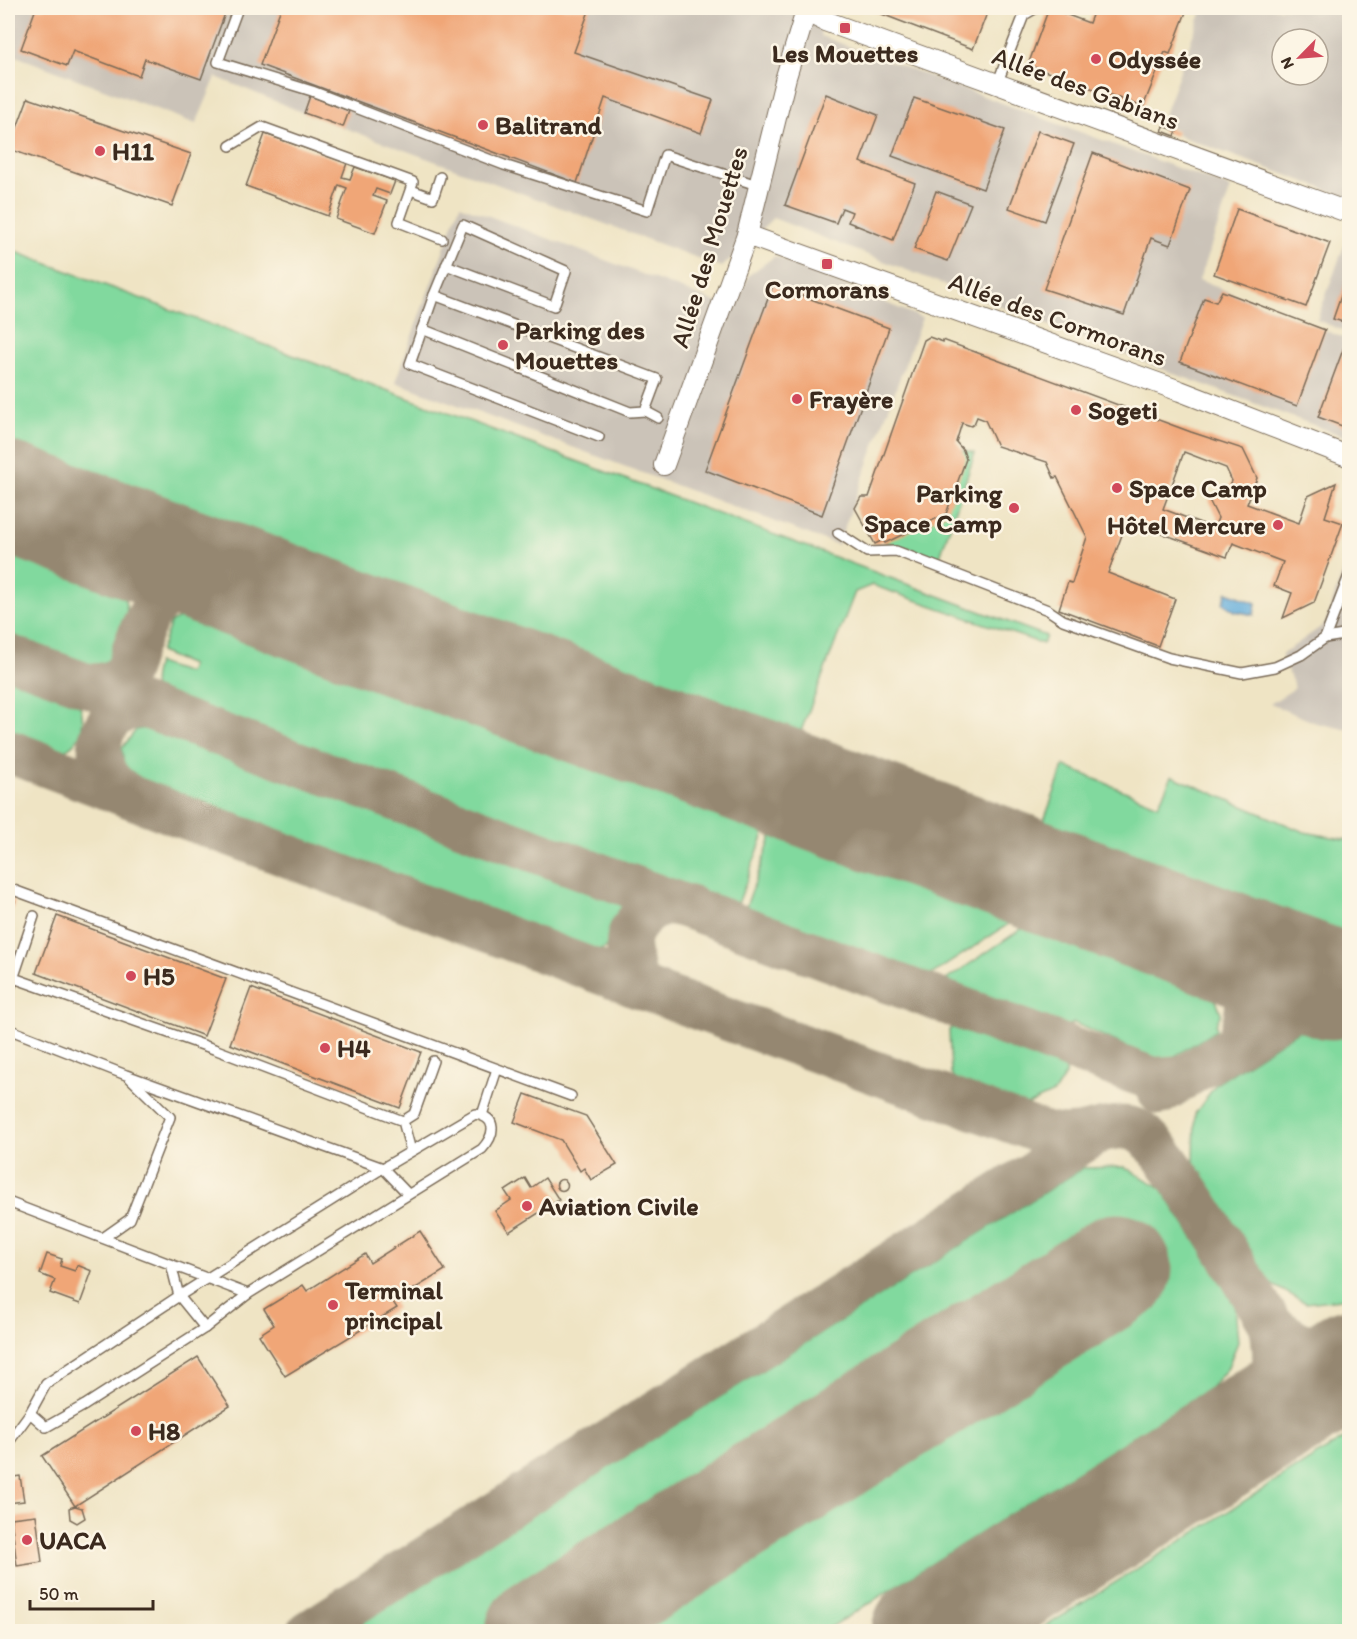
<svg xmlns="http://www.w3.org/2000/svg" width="1357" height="1639" font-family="Itim,sans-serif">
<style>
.industrial{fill:#cbc3b8;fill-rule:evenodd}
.green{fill:#81d99e;stroke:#5e825e;stroke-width:1.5}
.water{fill:#64addc;stroke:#506c7d;stroke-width:1.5}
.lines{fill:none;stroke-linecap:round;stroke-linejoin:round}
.taxiway{stroke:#958771;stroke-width:44}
.runway{stroke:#958771;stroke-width:111}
.building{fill:#f0a677;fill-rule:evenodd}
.lane-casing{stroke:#7a6b58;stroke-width:12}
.street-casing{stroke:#7a6b58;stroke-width:22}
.lane{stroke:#fff;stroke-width:9}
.street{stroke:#fff;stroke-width:20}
.poi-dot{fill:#d1495b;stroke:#fcf5e5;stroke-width:2}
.labels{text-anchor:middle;stroke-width:5;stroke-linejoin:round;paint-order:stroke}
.poi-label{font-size:26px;font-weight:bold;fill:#3b2a1e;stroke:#fcf5e5;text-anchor:start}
.street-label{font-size:26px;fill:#3b2a1e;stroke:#fcf5e5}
</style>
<rect width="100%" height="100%" fill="#fcf5e5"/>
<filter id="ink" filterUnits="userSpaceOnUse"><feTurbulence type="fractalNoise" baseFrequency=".0167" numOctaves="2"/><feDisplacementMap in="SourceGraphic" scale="12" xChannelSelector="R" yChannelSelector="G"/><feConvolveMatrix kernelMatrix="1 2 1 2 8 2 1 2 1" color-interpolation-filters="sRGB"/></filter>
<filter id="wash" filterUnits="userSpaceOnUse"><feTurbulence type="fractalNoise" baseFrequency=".008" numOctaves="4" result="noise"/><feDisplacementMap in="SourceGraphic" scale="24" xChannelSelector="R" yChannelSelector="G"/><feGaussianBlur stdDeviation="1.35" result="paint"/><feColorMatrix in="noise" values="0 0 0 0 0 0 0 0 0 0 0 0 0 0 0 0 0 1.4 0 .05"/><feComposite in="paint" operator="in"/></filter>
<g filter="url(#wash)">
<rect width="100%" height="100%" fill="#efe4c4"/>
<g class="industrial">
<polygon points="10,8 816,8 821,36 1231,188 1199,280 1349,340 1349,438 1161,369 773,218 722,267 304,113 216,77 196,124 8,53 8,13"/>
<path d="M1203,8H1349V198L1177,135V130L1161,123ZM1282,39H1318V75H1282Z"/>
<polygon points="460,205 734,309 749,275 775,256 922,318 838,545 395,382"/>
<polygon points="1349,232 1349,333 1317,320"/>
<polygon points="1349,553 1349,730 1316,723 1270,704 1295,688 1281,655 1325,624"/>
</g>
<g class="green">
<polygon points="8,249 1046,636 1043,644 872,585 855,592 794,749 8,458"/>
<polygon points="963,450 975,453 938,562 909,548 885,543"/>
<polygon points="8,538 109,576 123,590 127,610 110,659 95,668 74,670 8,645"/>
<path d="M200,614L768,823L735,912L172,704C151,691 150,686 157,663L188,673L191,665L160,652L171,622L186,615Z"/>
<path d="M8,667C21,672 60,683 69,691C90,708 87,747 57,752C40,755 23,745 8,740Z"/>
<polygon points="160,725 611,893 622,907 621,927 611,946 594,952 136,783 124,768 122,748 136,730"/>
<path d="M1064,766L1158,805L1172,776L1304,832L1349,840V942C1317,945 1248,913 1215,901C1159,880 1103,860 1047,840L1042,826Z"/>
<polygon points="775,827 1018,918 925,979 743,915"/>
<polygon points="1030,923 1199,983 1214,996 1221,1013 1216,1025 1217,1030 1164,1063 1074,1023 1056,1031 937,986"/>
<polygon points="1349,998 1349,1298 1306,1303 1269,1283 1194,1162 1195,1114 1216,1084"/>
<polygon points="962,1021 1065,1059 1066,1074 1054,1093 1021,1108 957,1086 951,1073 949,1030"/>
<polygon points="1124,1167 1160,1187 1235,1303 1238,1342 1227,1369 1210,1388 825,1631 349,1631 1083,1168"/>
<polygon points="1349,1435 1349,1631 1038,1631"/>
</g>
<polygon class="water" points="1227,592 1256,603 1254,615 1235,611 1223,603"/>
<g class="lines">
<g class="taxiway">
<polyline points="8,656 1131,1071 1154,1079 1184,1077"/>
<path d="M86,685C100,686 115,685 125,673C129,668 131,658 133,651C145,619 157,589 195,582C209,580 223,581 237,582"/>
<path d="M8,751L636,986L1046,1134C1053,1135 1061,1137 1069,1136C1091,1136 1114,1122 1136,1130C1166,1142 1249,1290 1271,1325C1298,1345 1315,1355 1350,1349"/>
<path d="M128,795C119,789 110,783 105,772C90,740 108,705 145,707"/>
<path d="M1214,941C1249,975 1256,997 1237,1044"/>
<path d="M636,986C633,972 629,958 628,944C628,925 649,906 668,904C675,903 684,906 691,908"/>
<polyline points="1160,1093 1350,972"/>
<path d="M1238,1434C1272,1392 1280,1380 1271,1325"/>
<polyline points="309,1632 1098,1132"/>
</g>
<g class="runway">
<polyline points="8,497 1331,984"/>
<polyline points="541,1632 1117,1269"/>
<polyline points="927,1632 1350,1364"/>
</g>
</g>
<g id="blocks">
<g class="building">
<polygon points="36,8 227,8 201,79 145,59 139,76 73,51 67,66 21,49"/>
<polygon points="281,8 590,8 574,52 713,100 701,133 605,98 577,183 260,65"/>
<polygon points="866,8 989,8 973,49"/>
<polygon points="1049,8 1089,23 1094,10 1088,8 1174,8 1186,12 1170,54 1165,52 1143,107 1028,65"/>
<polygon points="826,94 878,115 860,162 915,183 893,240 848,222 852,212 842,208 836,223 785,205"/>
<polygon points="310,96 349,111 343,127 304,113"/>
<polygon points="28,98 191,154 172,206 9,149"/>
<polygon points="914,98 1005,130 983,189 892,156"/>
<polygon points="1164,126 1177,131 1175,136 1162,131"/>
<polygon points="1038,131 1074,144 1045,221 1009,208"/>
<polygon points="265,134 347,163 342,177 350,179 355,167 395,181 390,194 376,189 373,196 387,201 375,233 336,219 347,188 339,185 328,216 246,186"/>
<polygon points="1093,153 1190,190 1170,245 1151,238 1124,315 1044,289"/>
<polygon points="936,191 971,204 948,261 914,249"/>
<polygon points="1237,209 1330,243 1306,307 1214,274"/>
<polygon points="1349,273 1350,273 1350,324 1333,319"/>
<polygon points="773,285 889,328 822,515 705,470"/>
<polygon points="1222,291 1325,330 1297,406 1180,362 1204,298 1216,302"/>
<path d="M929,337L943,342V340L1191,432L1243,449L1257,478L1247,504L1299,523L1308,496L1336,483L1325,517L1343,523L1314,603L1283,618L1292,593L1274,586L1283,562L1233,543L1227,557L1155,531L1154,534L1126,524L1108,573L1175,599L1158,646L1059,609L1068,582L1072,583L1087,537L1057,477L1054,478L1047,462L997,446L985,420L977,417L974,424L971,426L962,423L956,442L963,450L966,459L946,514L885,543L883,540L875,544L855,508L861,497H869L924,340ZM1184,452L1226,468L1232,481L1227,493L1209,500L1218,518L1214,528L1163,509Z"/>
<polygon points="1344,347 1350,349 1350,429 1318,417"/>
<polygon points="8,899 15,901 8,921"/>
<polygon points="57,916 226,979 204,1036 36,973"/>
<polygon points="251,988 421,1052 400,1108 230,1044"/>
<polygon points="525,1094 586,1116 617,1165 591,1180 584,1168 580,1171 561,1140 514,1122"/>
<polygon points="525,1178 531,1188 545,1178 559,1200 509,1232 495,1211 511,1200 505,1191"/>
<circle cx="562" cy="1185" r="5.5"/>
<polygon points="420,1231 445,1270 393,1302 397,1308 285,1376 259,1335 274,1325 264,1309 303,1285 307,1291 365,1254 370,1263"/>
<polygon points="47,1254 62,1259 60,1266 75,1271 77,1265 92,1271 80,1304 50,1293 55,1280 40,1274"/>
<polygon points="198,1357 230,1406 75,1506 42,1456"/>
<polygon points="20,1476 24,1501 8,1503 8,1478"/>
<polygon points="75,1506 82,1508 85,1518 77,1523 70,1519 69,1508"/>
<polygon points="36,1515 42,1562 17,1566 11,1518"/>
</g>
</g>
</g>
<g filter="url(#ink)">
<use href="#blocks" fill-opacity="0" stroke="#7a6b58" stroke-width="1.5"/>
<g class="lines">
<defs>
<g id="lane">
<polyline points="238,8 218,62 312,91 504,165 647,211 665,155 760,186"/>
<polyline points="997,84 1024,15 1036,8"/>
<polyline points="230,146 262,127 413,182 399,222 442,239"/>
<polyline points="411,190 433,198 440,177"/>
<polyline points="434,295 463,225 566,271 554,306 446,265"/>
<polyline points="422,329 630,412 645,411"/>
<polyline points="599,437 410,364 434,295 657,379 645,411 658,418"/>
<polyline points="838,533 867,552 896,551 1048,610 1063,620 1169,658 1242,673 1275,667 1301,655 1325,638 1350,573"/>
<polyline points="1325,638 1350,634"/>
<polyline points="8,888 571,1096"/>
<polyline points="8,976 214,1049 403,1121 411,1151"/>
<polyline points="8,994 34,916"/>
<polyline points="8,1029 126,1075 383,1168 408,1194"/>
<polyline points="482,1115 497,1069"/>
<polyline points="403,1121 414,1114 433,1061"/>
<polyline points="8,1202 248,1294"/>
<polyline points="103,1238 130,1219 170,1117 130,1078"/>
<polyline points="171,1264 179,1296 205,1328"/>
<path d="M8,1443L30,1413L46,1384L179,1296L383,1168L475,1114C498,1117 495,1135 482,1149L248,1294L205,1328L85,1405L46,1427L30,1413"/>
</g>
<g id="street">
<polyline points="809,8 811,14 825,21 1350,213"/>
<polyline points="747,235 1180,391 1350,457"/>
<polyline points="664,465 747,235 786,77 807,8"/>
</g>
</defs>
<use href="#lane" class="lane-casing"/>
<use href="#street" class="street-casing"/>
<use href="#lane" class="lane"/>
<use href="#street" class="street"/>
</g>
</g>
<g class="poi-dot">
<rect x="839" y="22" width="12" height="12" rx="3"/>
<circle cx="1096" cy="59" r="6"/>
<circle cx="483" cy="125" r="6"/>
<circle cx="100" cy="151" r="6"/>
<rect x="821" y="258" width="12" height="12" rx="3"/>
<circle cx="503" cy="345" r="6"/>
<circle cx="797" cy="399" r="6"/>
<circle cx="1076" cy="410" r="6"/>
<circle cx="1117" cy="488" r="6"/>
<circle cx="1014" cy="508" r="6"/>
<circle cx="1278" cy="525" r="6"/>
<circle cx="131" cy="976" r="6"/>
<circle cx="325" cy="1048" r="6"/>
<circle cx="527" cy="1206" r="6"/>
<circle cx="333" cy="1305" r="6"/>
<circle cx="136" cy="1431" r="6"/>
<circle cx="27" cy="1540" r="6"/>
</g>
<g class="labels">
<g class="poi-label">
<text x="845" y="62" text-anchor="middle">Les Mouettes</text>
<text x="1108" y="68">Odyssée</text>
<text x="495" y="134">Balitrand</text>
<text x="112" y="160">H11</text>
<text x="827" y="298" text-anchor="middle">Cormorans</text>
<text x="515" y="339">Parking des<tspan x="515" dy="30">Mouettes</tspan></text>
<text x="809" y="408">Frayère</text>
<text x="1088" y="419">Sogeti</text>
<text x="1129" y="497">Space Camp</text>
<text x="1002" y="502" text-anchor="end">Parking<tspan x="1002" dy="30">Space Camp</tspan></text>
<text x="1266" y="534" text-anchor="end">Hôtel Mercure</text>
<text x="143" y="985">H5</text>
<text x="337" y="1057">H4</text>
<text x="539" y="1215">Aviation Civile</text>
<text x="345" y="1299">Terminal<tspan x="345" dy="30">principal</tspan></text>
<text x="148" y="1440">H8</text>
<text x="39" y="1549">UACA</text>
</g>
<g class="street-label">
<text transform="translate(1086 88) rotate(20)" y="9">Allée des Gabians</text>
<text transform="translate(709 247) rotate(-73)" y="9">Allée des Mouettes</text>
<text transform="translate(1058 319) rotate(20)" y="9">Allée des Cormorans</text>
</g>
</g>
<rect width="1357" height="1639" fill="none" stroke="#fcf5e5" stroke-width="30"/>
<g transform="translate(1300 57) rotate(245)"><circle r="28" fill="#fcf5e5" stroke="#afa495" stroke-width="1.5"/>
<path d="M0-4.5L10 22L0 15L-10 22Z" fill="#d1495b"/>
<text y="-9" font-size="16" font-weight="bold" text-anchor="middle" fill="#3b2a1e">N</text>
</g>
<path d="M30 1600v9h123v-9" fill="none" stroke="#3b2a1e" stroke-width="3"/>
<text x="39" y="1600" font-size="18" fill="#3b2a1e" stroke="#fcf5e5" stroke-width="4.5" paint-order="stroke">50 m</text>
</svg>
